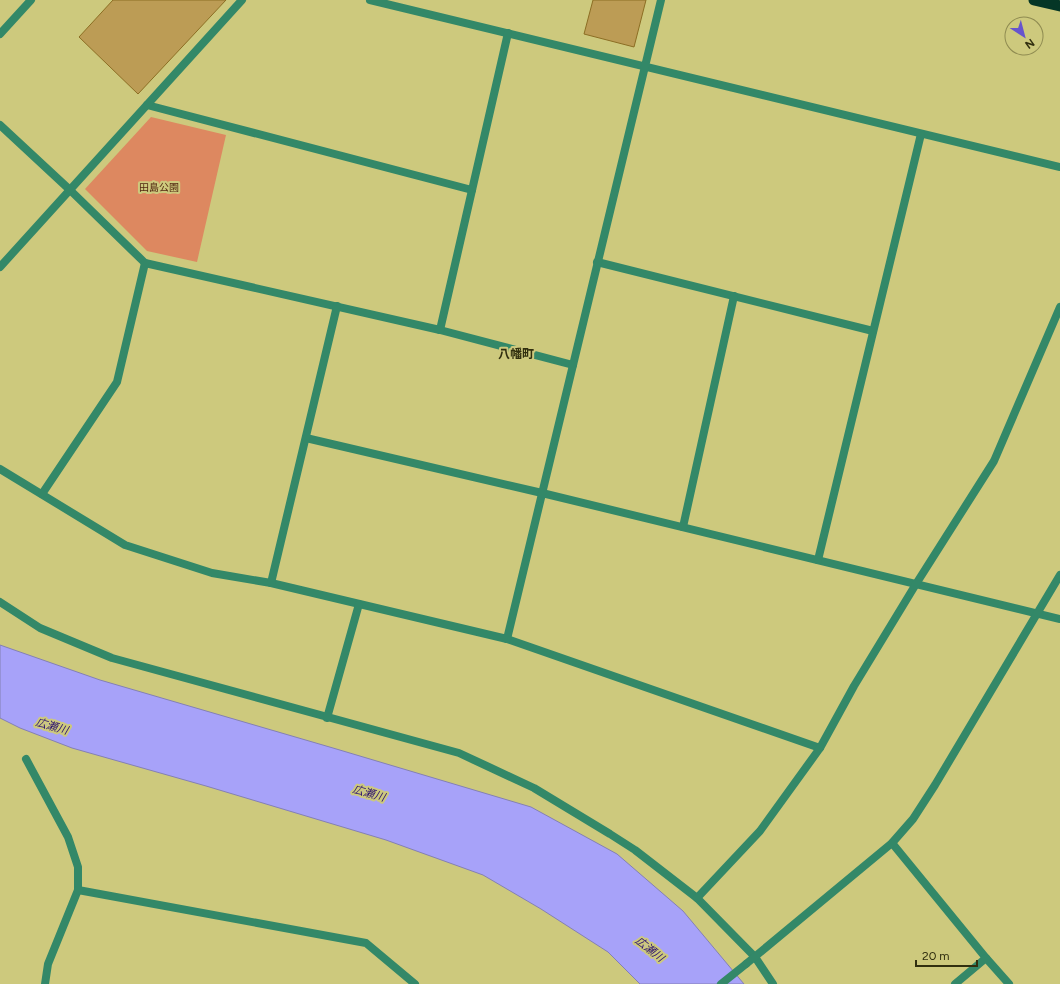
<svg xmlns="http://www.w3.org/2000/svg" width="1060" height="984" font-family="Figtree,'Noto Sans JP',sans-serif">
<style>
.green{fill:#dd8860}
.water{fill:#a7a2f9;stroke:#8480b3}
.building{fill:#bc9c55;stroke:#8c6e24}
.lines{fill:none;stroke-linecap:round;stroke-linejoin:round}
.minor{stroke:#338868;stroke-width:8}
.tertiary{stroke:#338868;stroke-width:8}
.trunk{stroke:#053626;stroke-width:11}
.labels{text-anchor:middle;stroke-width:4;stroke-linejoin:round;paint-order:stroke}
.park-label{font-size:10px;fill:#522610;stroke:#cdc97d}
.water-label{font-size:11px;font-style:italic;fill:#2c1270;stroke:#cdc97d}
.quarter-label{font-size:12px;font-weight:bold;fill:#312f0f;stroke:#cdc97d}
</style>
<rect width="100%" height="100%" fill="#cdc97d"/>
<polygon class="green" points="151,117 226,135 197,262 147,251 85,189"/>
<polygon class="water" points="0,645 100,680 333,748 531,807 617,854 683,911 744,984 640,984 608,952 541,909 483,875 386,840 206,786 72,748 20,728 0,718"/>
<g class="building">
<polygon points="113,0 226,0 138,94 79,37"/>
<polygon points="593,0 646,0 634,47 584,34"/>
</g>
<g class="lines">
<g class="minor">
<polyline points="370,0 1060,167"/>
<polyline points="147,105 472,190"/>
<polyline points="0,125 70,190 145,263 440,330 573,365"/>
<polyline points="597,262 873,331"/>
<polyline points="0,267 242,0"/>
<polyline points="440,330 508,33"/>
<polyline points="306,438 542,493 1060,619"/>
<polyline points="0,469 125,545 212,573 271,583 507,639 820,748"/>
<polyline points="42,494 117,382 145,263"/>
<polyline points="683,527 734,296"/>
<polyline points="818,560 921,134"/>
<polyline points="271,583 337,306"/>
<polyline points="0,602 40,628 112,658 459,753 534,788 610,834 635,850 697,898 755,957 773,984"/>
<polyline points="507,639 661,0"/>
<polyline points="327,718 359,604"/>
<polyline points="26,759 68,837 78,867 78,890 48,964 45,984"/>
<polyline points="892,843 986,958 1009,984"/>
<polyline points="78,890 366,943 415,984"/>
<polyline points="697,898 760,831 820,748 854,686 916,584 994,461 1060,307"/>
<polyline points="721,984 746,964"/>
<polyline points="955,984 986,958"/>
</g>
<g class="tertiary">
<polyline points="0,34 31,0"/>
<polyline points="746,964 892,843 913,819 935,785 1060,575"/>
</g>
<polyline class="trunk" points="1034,0 1060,6"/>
</g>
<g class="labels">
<g class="park-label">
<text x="159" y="191">田島公園</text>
</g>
<g class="water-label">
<text transform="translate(52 726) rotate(16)" y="4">広瀬川</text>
<text transform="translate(369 793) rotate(16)" y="4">広瀬川</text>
<text transform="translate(650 949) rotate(38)" y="4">広瀬川</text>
</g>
<g class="quarter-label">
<text x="516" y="358">八幡町</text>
</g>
</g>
<g transform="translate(1024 36) rotate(144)"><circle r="19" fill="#cdc97d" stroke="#8f8b51"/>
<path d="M0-3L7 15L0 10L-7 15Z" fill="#6754cd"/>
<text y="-6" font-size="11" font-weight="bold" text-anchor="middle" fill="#312f0f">N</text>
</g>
<path d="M916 960v6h61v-6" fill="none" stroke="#312f0f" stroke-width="2"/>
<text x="922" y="960" font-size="12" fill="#312f0f" stroke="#cdc97d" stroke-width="3" paint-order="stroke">20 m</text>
</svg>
